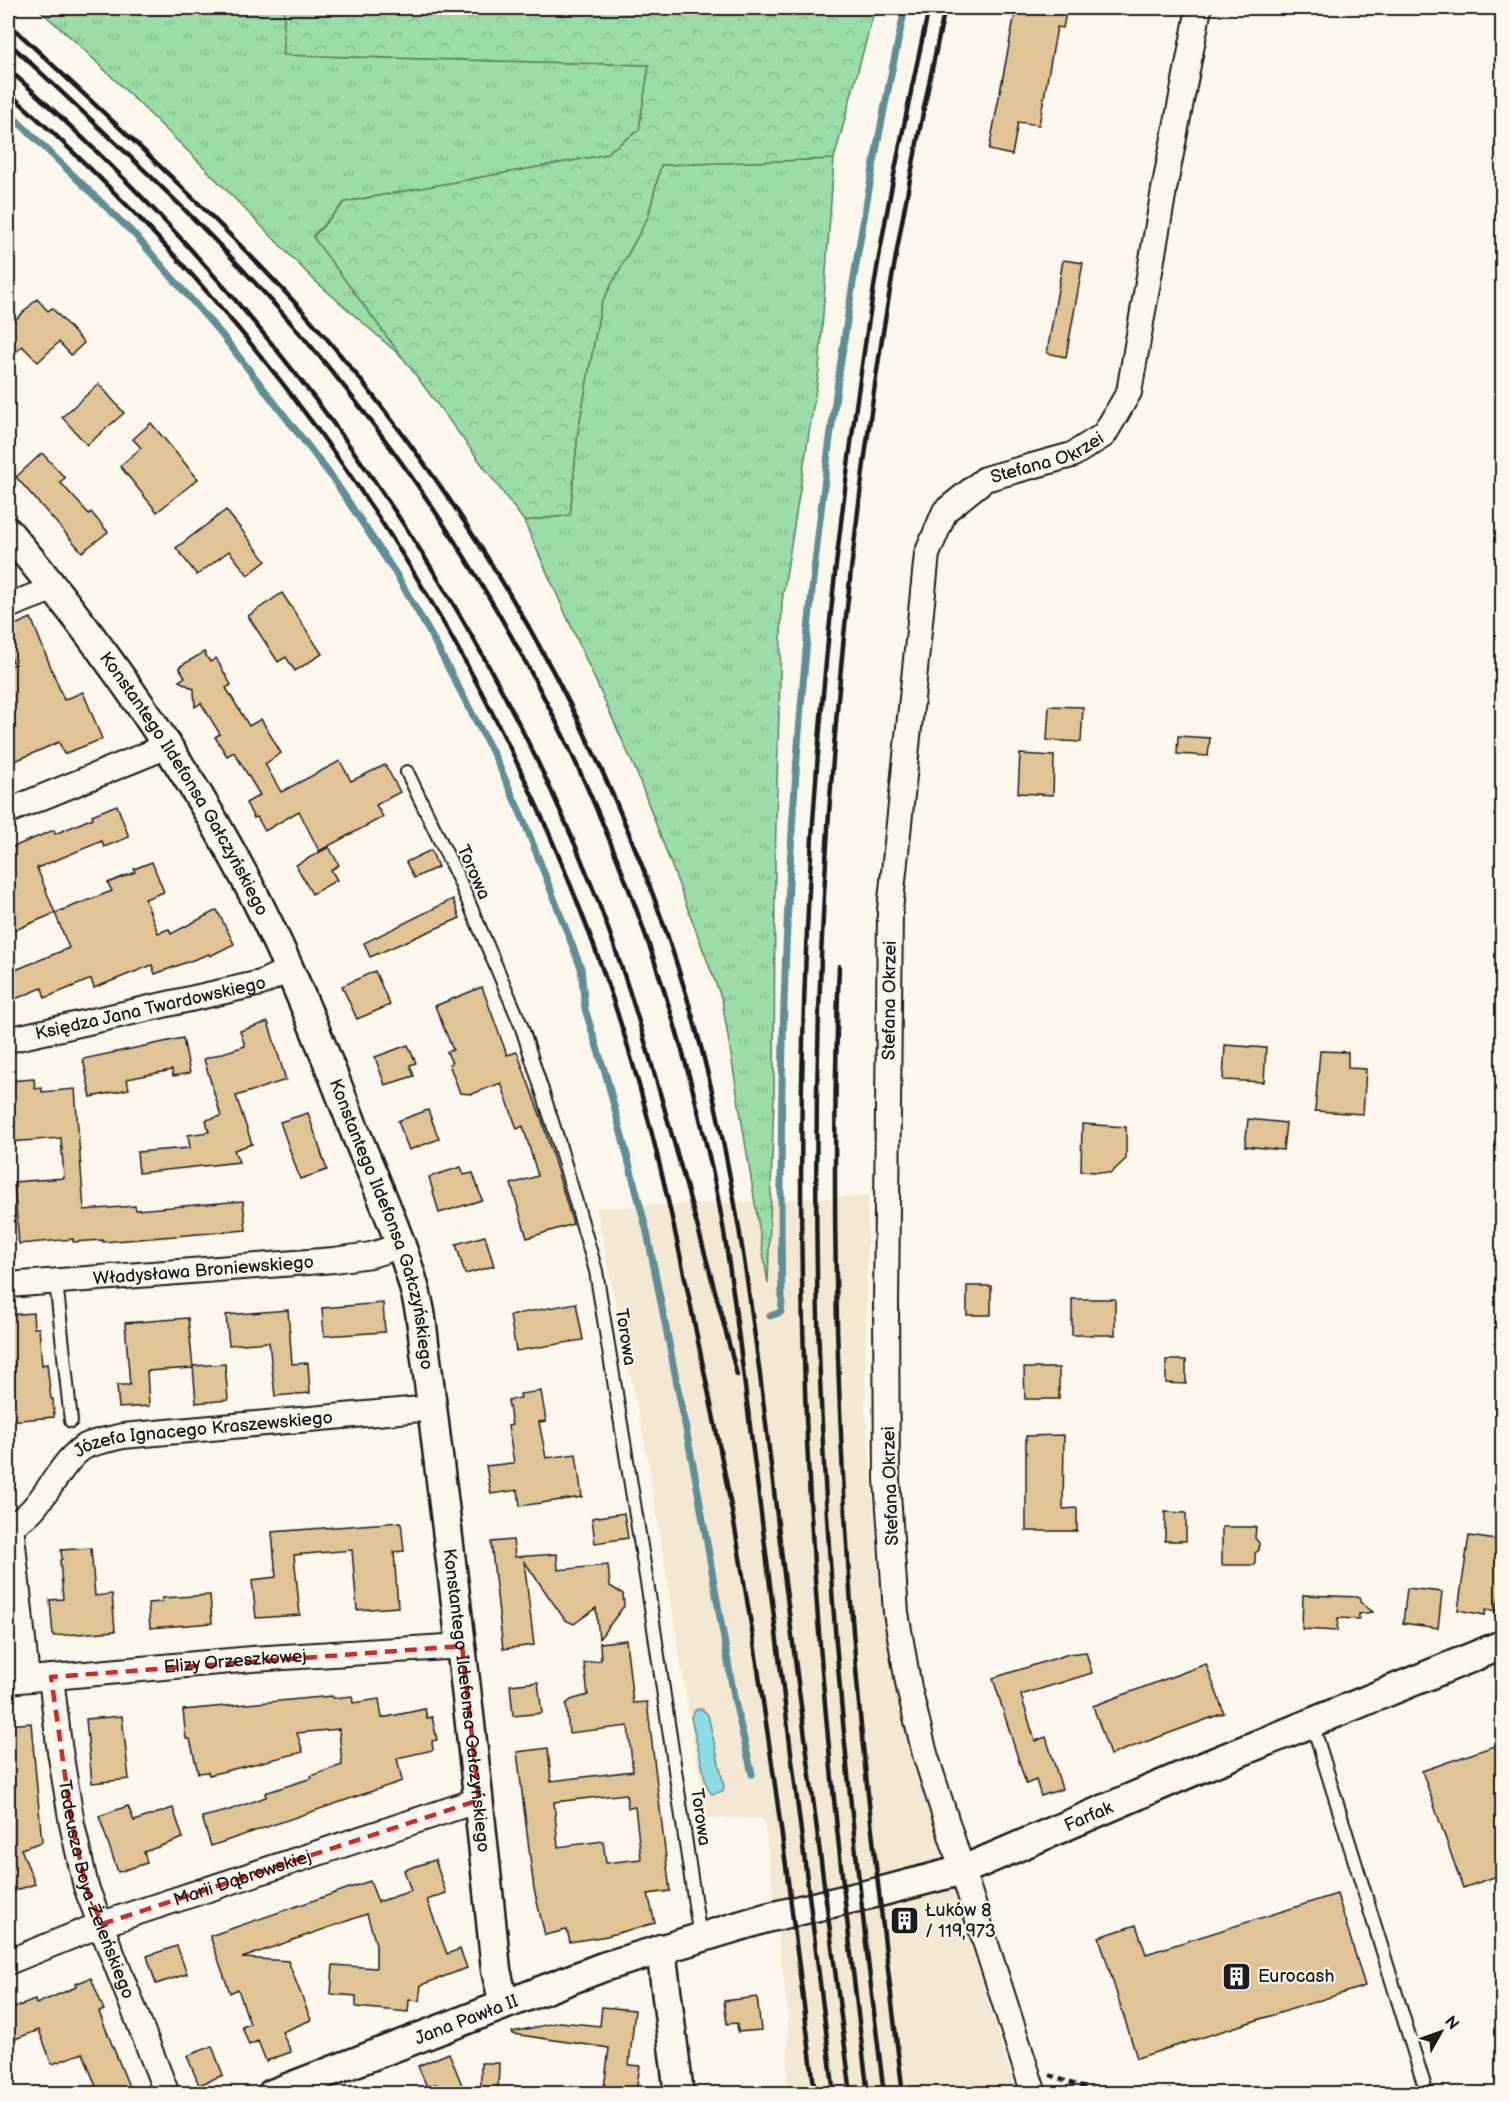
<svg xmlns="http://www.w3.org/2000/svg" width="1510" height="2101" font-family="'Balsamiq Sans',sans-serif">
<style>
.built{fill:#f3e8d2}
.grass{fill:url(#grass-tufts);stroke:#5b7c62;stroke-width:1.5}
.forest{fill:url(#forest-crowns);stroke:#5b7c62;stroke-width:1.5}
.water{fill:#8bdce4;stroke:#5f8f94;stroke-width:1.5}
.lines{fill:none;stroke-linecap:round;stroke-linejoin:round}
.stream{stroke:#5f8f94;stroke-width:7}
.building{fill:#e1c495;stroke:#1c1c1c;stroke-width:1.5;fill-rule:evenodd}
.service-casing{stroke:#1c1c1c;stroke-width:16}
.minor-casing{stroke:#1c1c1c;stroke-width:28}
.tertiary-casing{stroke:#1c1c1c;stroke-width:33}
.path{stroke:#1c1c1c;stroke-width:4;stroke-dasharray:6 4.5;stroke-linecap:butt}
.service{stroke:#fbf7ec;stroke-width:12}
.minor{stroke:#fbf7ec;stroke-width:24}
.tertiary{stroke:#fbf7ec;stroke-width:28}
.rail{stroke:#1c1c1c;stroke-width:4.5}
.marked{fill:none;stroke:#d62828;stroke-width:4.5;stroke-dasharray:12 8;stroke-linejoin:round}
.labels{text-anchor:middle;stroke-width:4.5;stroke-linejoin:round;paint-order:stroke}
.street-label{font-size:18px;fill:#1c1c1c;stroke:#fbf7ec}
.poi-label{font-size:18px;fill:#1c1c1c;stroke:#fbf7ec;text-anchor:start}
</style>
<defs>
<pattern id="grass-tufts" width="24" height="20" patternUnits="userSpaceOnUse" patternTransform="scale(1.5)"><rect width="24" height="20" fill="#9adda8"/><path d="M3 7l-1-3M5 7V3M7 7l1-3M15 17l-1-3M17 17v-4M19 17l1-3" fill="none" stroke="#84bd90"/></pattern>
<pattern id="forest-crowns" width="20" height="18" patternUnits="userSpaceOnUse" patternTransform="scale(1.5)"><rect width="20" height="18" fill="#9adda8"/><path d="M2 6a3 3 0 1 1 6 0M12 15a3 3 0 1 1 6 0" fill="none" stroke="#84bd90"/></pattern>
</defs>
<rect width="100%" height="100%" fill="#fbf7ec"/>
<filter id="ink" filterUnits="userSpaceOnUse"><feTurbulence type="fractalNoise" baseFrequency=".0167" numOctaves="2"/><feDisplacementMap in="SourceGraphic" scale="12" xChannelSelector="R" yChannelSelector="G"/><feConvolveMatrix kernelMatrix="1 2 1 2 8 2 1 2 1" color-interpolation-filters="sRGB"/></filter>
<g filter="url(#ink)">
<polygon class="built" points="868,1196 865,1405 883,1623 915,1763 1016,2093 787,2093 788,2015 764,1819 706,1818 648,1460 596,1208"/>
<g class="grass">
<polygon points="37,8 284,8 284,55 649,65 639,130 604,155 345,202 313,236 403,358 313,279 197,160 77,43"/>
<polygon points="834,159 819,371 782,601 775,861 774,1098 768,1283 722,1000 636,771 524,521 570,515 578,431 601,304 648,217 661,165"/>
</g>
<polygon class="forest" points="284,8 875,8 834,159 661,165 648,217 601,304 578,431 570,515 524,521 313,237 345,202 604,155 639,130 649,65 284,55"/>
<polygon class="water" points="698,1709 702,1709 708,1715 724,1786 723,1791 712,1794 707,1788 691,1717 695,1710"/>
<g class="lines">
<g class="stream">
<polyline points="8,112 136,236 222,335 332,477 396,574 431,635 495,757 524,821 581,968 585,1009 607,1079 647,1232 695,1475 735,1702 752,1774"/>
<path d="M770,1316L781,1312L782,1303C774,865 812,437 905,8"/>
</g>
</g>
<g class="building">
<polygon points="1016,8 1067,8 1063,28 1057,27 1039,125 1018,122 1012,155 989,150"/>
<polygon points="1063,260 1083,263 1066,357 1047,353"/>
<polygon points="37,299 48,311 52,308 84,343 71,355 59,342 38,362 22,346 8,360 8,327"/>
<polygon points="99,384 124,413 87,445 62,417"/>
<polygon points="151,423 198,479 157,512 120,466 141,448 133,439"/>
<polygon points="42,453 65,478 60,482 89,514 91,512 108,532 82,552 16,477"/>
<polygon points="226,510 266,561 248,575 229,551 197,575 176,548"/>
<polygon points="282,593 322,654 295,671 286,657 278,662 248,616"/>
<polygon points="31,618 64,700 83,692 102,739 64,754 59,742 8,764 8,666 14,665 8,649 8,628"/>
<polygon points="204,652 210,662 216,658 231,685 226,688 249,726 261,719 281,753 265,764 281,792 340,761 351,781 385,765 400,792 376,805 383,817 319,851 299,811 265,831 257,817 254,818 246,803 260,795 234,752 227,756 215,737 220,734 201,703 195,707 194,689 179,681 185,677 179,667"/>
<polygon points="1049,706 1083,707 1081,742 1047,740"/>
<polygon points="1178,736 1210,738 1208,756 1177,754"/>
<polygon points="1020,754 1054,756 1053,795 1018,793"/>
<polygon points="117,805 129,837 104,847 102,841 37,868 55,913 8,933 8,849 54,830 55,834 93,818 92,815"/>
<polygon points="329,847 339,865 331,870 337,880 312,894 296,865"/>
<polygon points="431,850 438,867 414,878 406,862"/>
<polygon points="152,862 164,892 145,899 158,933 169,929 171,934 217,910 234,944 210,956 209,954 155,974 152,965 94,988 91,979 45,998 42,988 8,1002 8,973 69,948 55,913 112,891 108,883 135,872 134,869"/>
<polygon points="453,899 460,918 370,957 364,943"/>
<polygon points="375,971 390,1005 357,1019 342,986"/>
<polygon points="482,987 507,1055 517,1052 542,1120 573,1224 527,1238 511,1184 538,1176 523,1126 517,1129 501,1083 472,1094 460,1093 449,1064 452,1063 447,1052 453,1050 435,1006"/>
<polygon points="268,1022 286,1080 236,1096 252,1144 234,1150 239,1162 139,1173 137,1152 190,1148 188,1135 209,1132 206,1120 221,1116 204,1059 245,1046 240,1031"/>
<polygon points="183,1038 190,1073 173,1076 172,1070 127,1079 129,1089 91,1097 83,1059"/>
<polygon points="408,1045 416,1063 410,1065 414,1076 385,1085 375,1057"/>
<polygon points="1225,1045 1266,1048 1264,1082 1223,1080"/>
<polygon points="1320,1051 1348,1052 1348,1068 1366,1069 1363,1114 1315,1111"/>
<polygon points="34,1079 35,1089 42,1088 42,1092 75,1089 84,1210 135,1206 136,1210 243,1201 246,1230 103,1242 103,1240 73,1242 73,1239 19,1244 14,1182 64,1178 61,1138 10,1142 8,1081"/>
<polygon points="428,1110 439,1139 409,1150 398,1121"/>
<polygon points="308,1113 327,1170 300,1179 280,1122"/>
<polygon points="1248,1119 1286,1123 1283,1150 1245,1146"/>
<polygon points="1082,1124 1126,1127 1126,1159 1111,1173 1081,1171"/>
<polygon points="461,1167 464,1175 473,1173 482,1200 439,1213 429,1177"/>
<polygon points="485,1236 494,1266 465,1274 456,1244"/>
<rect x="967" y="1286" width="24" height="29"/>
<rect x="1072" y="1299" width="43" height="36"/>
<polygon points="383,1303 385,1332 324,1336 322,1308"/>
<polygon points="576,1303 583,1340 516,1351 510,1315"/>
<polygon points="288,1310 292,1364 308,1363 310,1393 275,1396 269,1342 229,1345 226,1315"/>
<polygon points="33,1313 34,1328 39,1328 42,1365 47,1364 51,1399 53,1399 54,1417 9,1421 8,1315"/>
<polygon points="188,1318 193,1368 147,1371 149,1406 119,1408 117,1385 130,1385 125,1323"/>
<polygon points="1166,1360 1186,1360 1186,1384 1166,1383"/>
<polygon points="225,1364 228,1400 196,1403 193,1366"/>
<polygon points="1024,1368 1059,1368 1059,1399 1025,1399"/>
<polygon points="541,1391 546,1421 539,1422 546,1458 576,1454 582,1497 520,1506 518,1490 491,1494 486,1466 514,1463 508,1426 512,1425 508,1400 521,1398 520,1394"/>
<polygon points="1064,1435 1063,1509 1077,1508 1077,1531 1026,1531 1026,1436"/>
<polygon points="1165,1512 1186,1513 1186,1541 1165,1541"/>
<polygon points="624,1513 628,1538 595,1543 592,1518"/>
<polygon points="401,1522 404,1551 394,1552 398,1607 357,1610 352,1550 294,1555 300,1615 256,1618 252,1580 276,1577 272,1532"/>
<polygon points="1222,1527 1256,1527 1255,1538 1259,1543 1259,1550 1255,1553 1255,1565 1222,1565"/>
<polygon points="1469,1536 1503,1541 1503,1578 1496,1611 1486,1609 1485,1615 1458,1610"/>
<polygon points="513,1540 515,1557 557,1554 558,1570 608,1565 610,1586 623,1594 624,1606 599,1639 596,1608 574,1624 565,1620 524,1561 534,1645 503,1649 491,1542"/>
<polygon points="91,1548 95,1596 112,1594 115,1631 53,1636 50,1600 63,1599 60,1560 62,1559 61,1550"/>
<polygon points="1407,1588 1442,1592 1438,1628 1403,1623"/>
<polygon points="210,1595 212,1623 150,1628 148,1603 162,1602 162,1598"/>
<polygon points="1303,1595 1360,1597 1360,1602 1373,1612 1359,1614 1359,1619 1338,1618 1337,1631 1302,1629"/>
<path d="M626,1640L633,1703L647,1702L670,1891L648,1894L655,1923L607,1936L570,1942L567,1930L545,1935L534,1889L517,1752L548,1748L551,1781L633,1771L628,1726L569,1733L566,1704L571,1700L588,1695L584,1663L601,1660L600,1643ZM626,1794L628,1808L635,1807L641,1859L606,1863L603,1841L558,1847L554,1802Z"/>
<polygon points="1086,1652 1092,1673 1021,1695 1035,1741 1046,1737 1062,1789 1041,1796 1036,1780 1026,1784 993,1678 1069,1654"/>
<polygon points="1206,1664 1224,1713 1110,1755 1093,1706"/>
<polygon points="538,1682 542,1713 513,1716 510,1685"/>
<polygon points="332,1696 333,1698 352,1696 353,1703 379,1699 382,1718 425,1709 427,1718 432,1717 437,1740 432,1741 433,1750 397,1758 402,1781 211,1846 202,1817 227,1811 266,1797 265,1793 312,1778 311,1776 342,1765 339,1729 297,1733 303,1752 209,1775 208,1772 198,1773 190,1739 186,1739 183,1710"/>
<polygon points="122,1716 129,1779 92,1783 86,1719"/>
<polygon points="31,1723 42,1842 21,1849 35,1884 14,1891 8,1874 8,1725"/>
<polygon points="1503,1743 1503,1874 1463,1888 1422,1771"/>
<polygon points="128,1806 134,1821 173,1808 183,1838 144,1852 147,1863 118,1872 99,1816"/>
<polygon points="435,1860 446,1893 427,1900 447,1954 460,1949 467,1968 421,1985 419,2001 409,2000 408,2012 356,2007 356,1996 331,1994 333,1965 376,1968 376,1944 367,1914 242,1958 288,1961 311,2020 282,2032 291,2052 266,2061 258,2041 249,2045 242,2027 250,2024 238,1989 230,1993 210,1936 370,1881 378,1902 411,1891 404,1870"/>
<polygon points="1337,1894 1365,1986 1137,2058 1099,1937 1136,1925 1146,1954"/>
<polygon points="177,1946 187,1974 156,1984 147,1956"/>
<polygon points="91,1978 104,2010 99,2012 132,2094 99,2094 83,2053 52,2064 39,2030 15,2039 8,2019 8,2010 35,2000 36,2004 76,1987 75,1984"/>
<polygon points="757,1997 761,2030 738,2032 737,2023 727,2024 724,2001"/>
<polygon points="602,2007 635,2010 629,2065 640,2066 636,2091 604,2088 609,2048 513,2034 512,2032 560,2022 600,2026"/>
<polygon points="212,2046 223,2075 199,2085 187,2056"/>
<polygon points="449,2053 462,2085 440,2094 436,2084 427,2087 418,2066"/>
<polygon points="481,2063 499,2063 498,2094 481,2094"/>
</g>
<g class="lines">
<defs>
<g id="service">
<polyline points="407,772 460,882 521,1025 557,1137 596,1271 649,1595 700,1938"/>
<polyline points="56,1281 71,1421"/>
<polyline points="1312,1723 1427,2094"/>
</g>
<g id="minor">
<polyline points="8,606 55,588"/>
<polyline points="8,811 168,746"/>
<path id="s1" d="M8,1040L261,983L290,969"/>
<path id="s2" d="M8,1285L334,1260L371,1255L400,1246"/>
<path id="s3" d="M8,1525C40,1519 58,1460 86,1446C97,1441 112,1439 123,1436L432,1408"/>
<polyline points="11,1525 27,1679"/>
<path id="s4" d="M51,1677L59,1745L72,1824L86,1887L167,2094"/>
<path id="s5" d="M8,1681L252,1659L462,1646"/>
<path id="s6" d="M8,1962L102,1924L479,1800"/>
<path id="s7" d="M1034,2094L925,1754L909,1688L896,1613L887,1479L886,1305L890,910L927,554L945,511L985,479L1072,455L1104,435L1129,392L1164,190L1199,8"/>
</g>
<g id="tertiary">
<path id="s8" d="M8,532C103,645 189,767 256,899C294,974 324,1051 354,1129C377,1187 408,1251 420,1312C423,1332 425,1353 428,1374C434,1420 439,1467 445,1513C464,1665 481,1818 496,1970L504,2004"/>
<polyline points="661,1949 679,2094"/>
<path id="s9" d="M272,2094L603,1967L766,1918L879,1892L963,1870L1203,1767L1502,1645"/>
</g>
</defs>
<use href="#service" class="service-casing"/>
<use href="#minor" class="minor-casing"/>
<use href="#tertiary" class="tertiary-casing"/>
<g class="path">
<polyline points="1050,2075 1100,2094"/>
<polyline points="1145,2094 1191,2088 1231,2094"/>
</g>
<use href="#service" class="service"/>
<use href="#minor" class="minor"/>
<use href="#tertiary" class="tertiary"/>
<g class="rail">
<path d="M8,23C106,115 207,207 299,307C348,361 393,420 436,480C564,663 661,874 712,1091C749,1250 764,1413 784,1574C806,1748 829,1920 851,2094"/>
<path d="M8,42C102,130 199,218 284,315C496,555 637,841 708,1152C720,1201 727,1250 734,1299L834,2094"/>
<path d="M8,69C258,290 463,566 588,876C623,962 648,1050 673,1139C695,1217 717,1296 737,1375"/>
<path d="M8,92C286,338 488,637 609,988C650,1108 676,1232 701,1356C715,1425 730,1494 741,1564C771,1740 793,1917 815,2094"/>
<path d="M839,966C829,1219 838,1474 861,1726C873,1849 888,1971 903,2094"/>
<path d="M868,2094C837,1849 811,1605 804,1358C792,1000 817,641 874,287C889,193 909,100 929,8"/>
<path d="M884,2094C850,1821 822,1549 817,1274C812,986 831,697 871,412C890,276 916,142 945,8"/>
</g>
</g>
</g>
<path class="marked" d="M462,1646L479,1800L102,1924L86,1887L72,1824L51,1677Z"/>
<defs>
<symbol id="building-square" viewBox="-11 -11 22 22"><rect x="-9" y="-9" width="18" height="18" rx="4" fill="#1c1c1c" stroke="#fbf7ec"/><path d="M-4-6H4V6H1V3H-1V6H-4ZM-2.5-4.3h1.7v1.8h-1.7ZM.8-4.3h1.7v1.8H.8ZM-2.5-1h1.7V.8h-1.7ZM.8-1h1.7V.8H.8Z" fill="#fff"/></symbol>
</defs>
<g fill-rule="evenodd">
<use href="#building-square" x="888" y="1904" width="33" height="33"/>
<use href="#building-square" x="1220" y="1960" width="33" height="33"/>
</g>
<g class="labels">
<g class="street-label">
<text dy="6" stroke="none"><textPath href="#s7" startOffset="1726">Stefana Okrzei</textPath></text>
<text dy="6" stroke="none"><textPath href="#s8" startOffset="308">Konstantego Ildefonsa Gałczyńskiego</textPath></text>
<text transform="translate(474 872) rotate(66)" y="6">Torowa</text>
<text dy="6" stroke="none"><textPath href="#s7" startOffset="1114">Stefana Okrzei</textPath></text>
<text dy="6" stroke="none"><textPath href="#s1" startOffset="146">Księdza Jana Twardowskiego</textPath></text>
<text dy="6" stroke="none"><textPath href="#s8" startOffset="794">Konstantego Ildefonsa Gałczyńskiego</textPath></text>
<text dy="6" stroke="none"><textPath href="#s2" startOffset="196">Władysława Broniewskiego</textPath></text>
<text transform="translate(626 1337) rotate(81)" y="6">Torowa</text>
<text dy="6" stroke="none"><textPath href="#s3" startOffset="231">Józefa Ignacego Kraszewskiego</textPath></text>
<text transform="translate(890 1486) rotate(-92)" y="6">Stefana Okrzei</text>
<text dy="6" stroke="none"><textPath href="#s5" startOffset="228">Elizy Orzeszkowej</textPath></text>
<text dy="6" stroke="none"><textPath href="#s8" startOffset="1280">Konstantego Ildefonsa Gałczyńskiego</textPath></text>
<text dy="6" stroke="none"><textPath href="#s9" startOffset="864">Farfak</textPath></text>
<text transform="translate(701 1817) rotate(82)" y="6">Torowa</text>
<text dy="6" stroke="none"><textPath href="#s6" startOffset="249">Marii Dąbrowskiej</textPath></text>
<text dy="6" stroke="none"><textPath href="#s4" startOffset="218">Tadeusza Boya-Żeleńskiego</textPath></text>
<text dy="6" stroke="none"><textPath href="#s9" startOffset="208">Jana Pawła II</textPath></text>
</g>
<g class="poi-label">
<text x="925" y="1916">Łuków 8<tspan x="925" dy="21">/ 119,973</tspan></text>
<text x="1258" y="1982">Eurocash</text>
</g>
</g>
<rect width="1510" height="2101" fill="none" stroke="#fbf7ec" stroke-width="30"/>
<rect x="15" y="15" width="1480" height="2071" fill="none" stroke="#1c1c1c" stroke-width="2" filter="url(#ink)"/>
<g transform="translate(1441 2032) rotate(50)" stroke="#fbf7ec" stroke-width="4.5" paint-order="stroke">
<path d="M0-4.5L10 22L0 15L-10 22Z" fill="#1c1c1c"/>
<text y="-9" font-size="16" font-weight="bold" text-anchor="middle" fill="#1c1c1c">N</text>
</g>
</svg>
